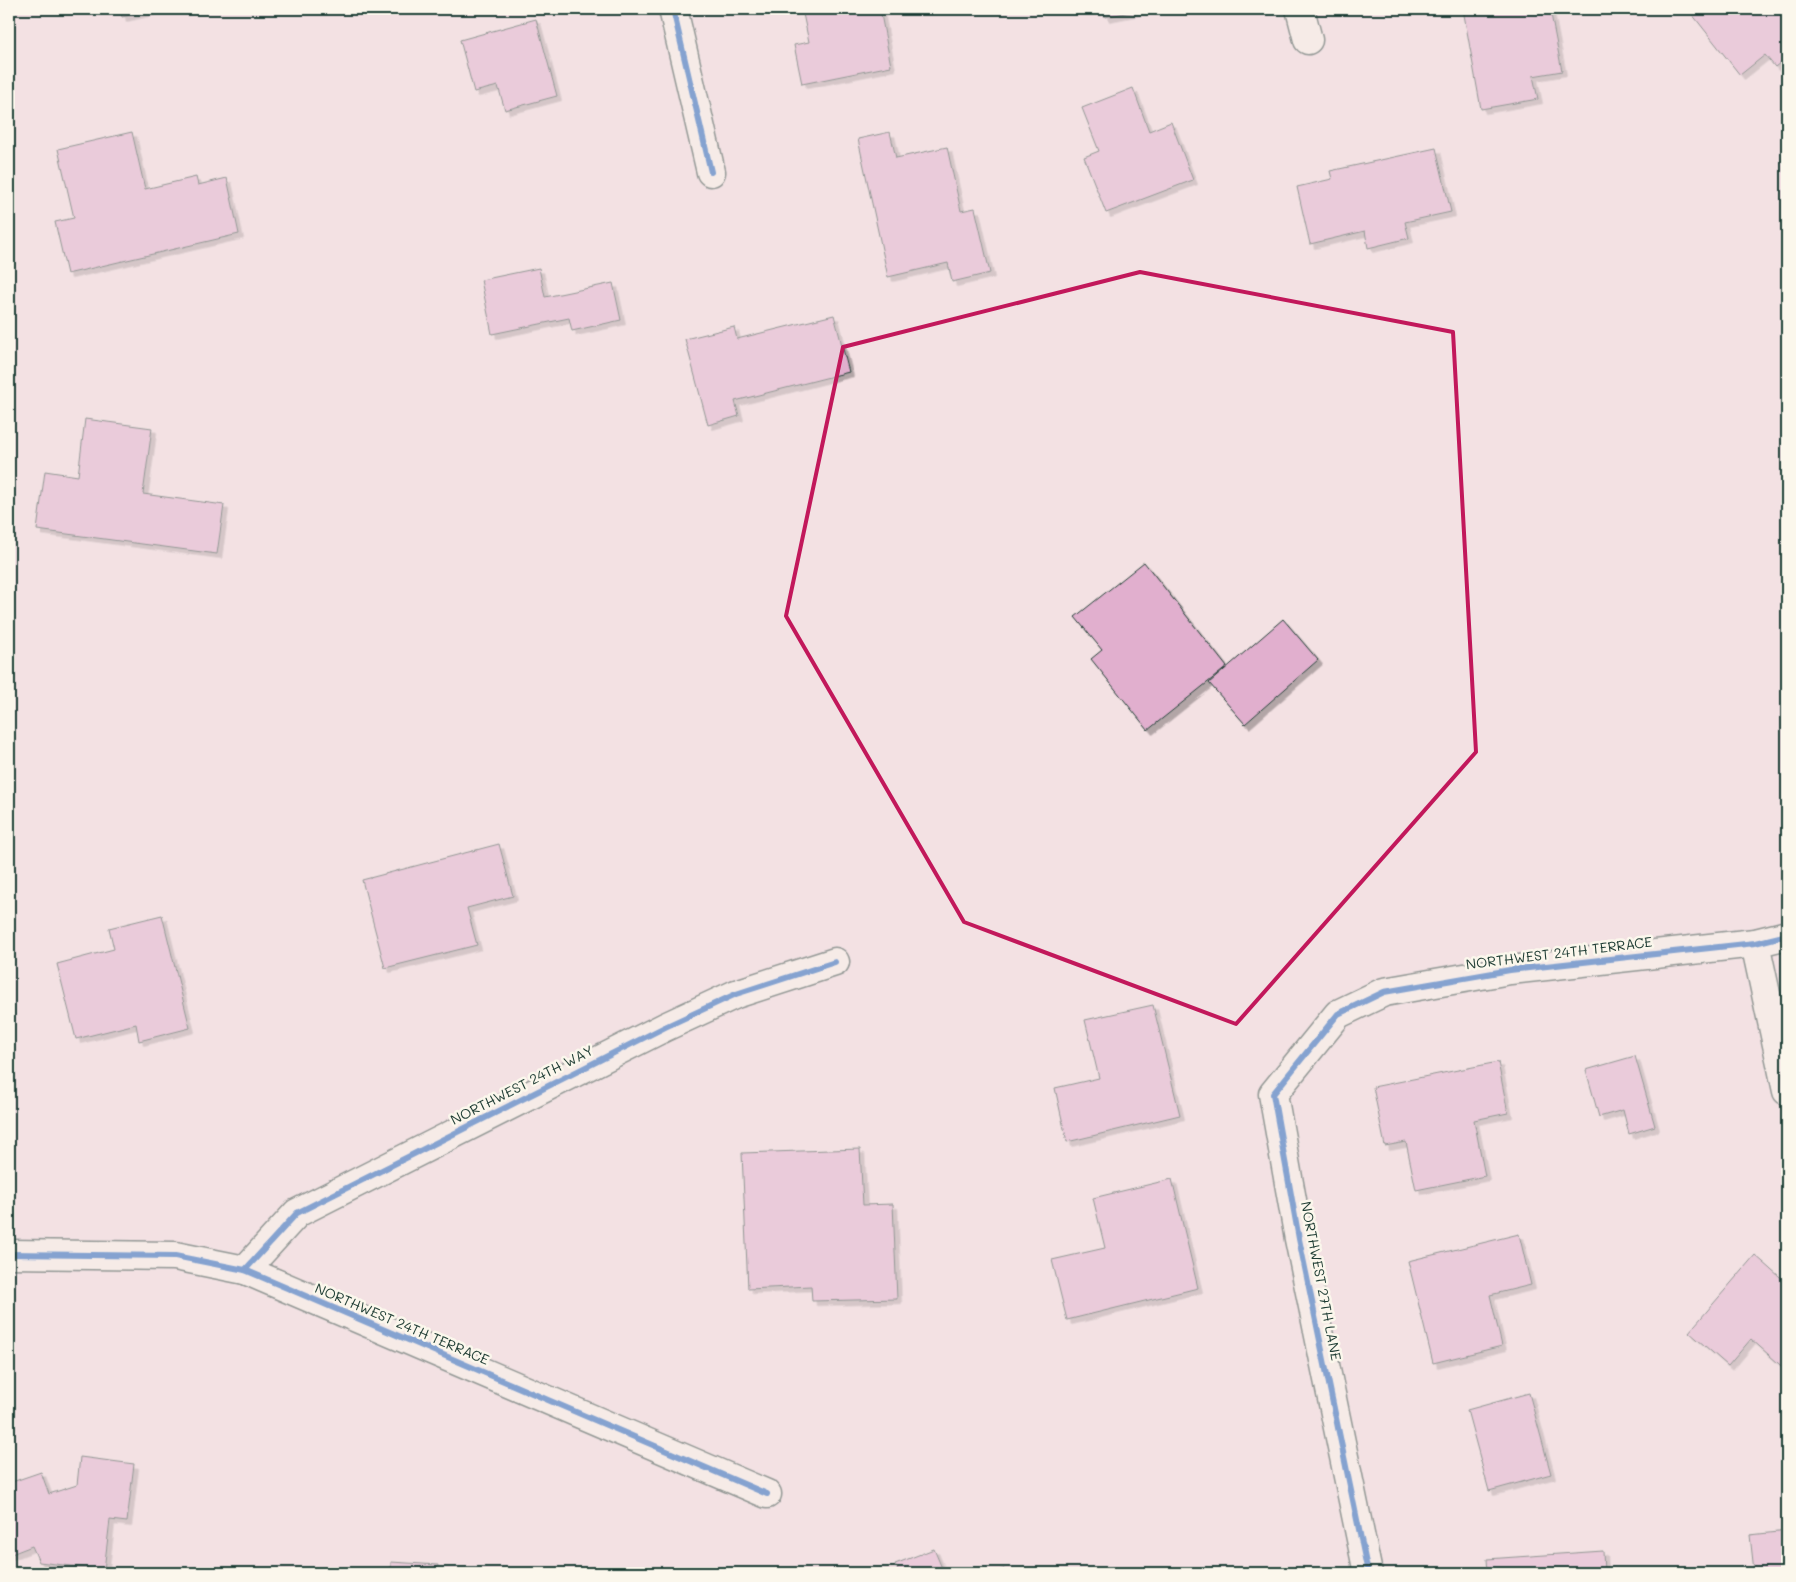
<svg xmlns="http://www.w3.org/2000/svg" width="1796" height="1582" font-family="Mali,sans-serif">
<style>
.building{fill:#e1afce;stroke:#1f3d34;filter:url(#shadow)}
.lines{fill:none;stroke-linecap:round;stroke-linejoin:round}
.street-casing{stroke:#1f3d34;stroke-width:31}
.street{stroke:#fbf7ec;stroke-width:28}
.cycleway-casing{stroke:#fbf7ec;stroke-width:9}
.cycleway{stroke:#0057b8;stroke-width:6}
.marked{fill:none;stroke:#c2185b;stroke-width:4;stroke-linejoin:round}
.labels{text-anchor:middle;stroke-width:5;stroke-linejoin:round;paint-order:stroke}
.street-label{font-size:14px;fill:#1f3d34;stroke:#fbf7ec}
</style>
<defs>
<filter id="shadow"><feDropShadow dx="4.5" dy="4.5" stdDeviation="0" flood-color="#0004"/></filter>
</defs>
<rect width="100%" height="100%" fill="#f3e1e3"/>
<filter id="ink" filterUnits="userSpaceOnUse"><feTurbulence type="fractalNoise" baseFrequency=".02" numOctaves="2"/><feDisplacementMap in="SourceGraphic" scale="10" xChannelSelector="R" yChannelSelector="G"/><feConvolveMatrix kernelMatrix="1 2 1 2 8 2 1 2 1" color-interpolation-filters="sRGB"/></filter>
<g filter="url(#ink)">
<g class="building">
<polygon points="120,9 157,9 122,17"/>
<polygon points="802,9 880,9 891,66 802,84 794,45 809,42"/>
<polygon points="1103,9 1145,9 1105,17"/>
<polygon points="1463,9 1550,9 1562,71 1533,76 1538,99 1481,109"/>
<polygon points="1688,9 1787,9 1787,57 1775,67 1765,55 1740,75"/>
<polygon points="536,19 557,96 505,110 498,86 474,92 460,40"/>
<polygon points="1133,88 1149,131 1171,122 1193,180 1106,213 1084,157 1099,151 1082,108"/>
<polygon points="132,132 145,189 196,177 198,185 227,178 239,234 67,274 55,222 74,218 58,149"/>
<polygon points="890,132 896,158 947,147 961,211 975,208 990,273 952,282 948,263 888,277 858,139"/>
<polygon points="1436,148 1451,212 1405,222 1409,238 1368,248 1365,231 1310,244 1297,187 1332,179 1330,171"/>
<polygon points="539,268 545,297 613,283 621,320 572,331 569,318 492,334 481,280"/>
<polygon points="834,315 849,372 735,401 739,416 708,425 685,339 734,327 737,339"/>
<polygon points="85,419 152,428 143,494 224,505 217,554 37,530 45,471 78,476"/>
<polygon points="1144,562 1227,667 1148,730 1091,659 1102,650 1075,617"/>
<polygon points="1283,619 1318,660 1245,724 1209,683"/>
<polygon points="499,844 513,896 467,908 477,945 385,968 362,880"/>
<polygon points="162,915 190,1028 139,1041 136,1024 76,1039 57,964 114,949 109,928"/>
<polygon points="1153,1005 1180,1115 1067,1142 1055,1088 1099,1078 1085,1020"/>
<polygon points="1635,1056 1655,1126 1629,1134 1623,1110 1599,1117 1586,1070"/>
<polygon points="1498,1062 1508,1113 1474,1120 1485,1176 1416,1190 1406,1142 1385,1146 1373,1087"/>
<polygon points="860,1149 863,1205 893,1204 897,1299 812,1301 811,1286 748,1289 742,1153"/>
<polygon points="1172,1179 1198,1288 1067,1320 1052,1260 1105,1248 1093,1198"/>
<polygon points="1519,1234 1531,1285 1490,1295 1502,1346 1433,1363 1408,1261"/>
<polygon points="1755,1255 1787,1283 1787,1371 1751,1339 1728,1366 1689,1332"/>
<polygon points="1529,1393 1551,1474 1489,1491 1467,1410"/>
<polygon points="80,1457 134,1464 127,1522 110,1520 104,1570 39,1562 32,1546 9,1555 9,1483 41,1472 49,1494 77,1485"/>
<polygon points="1787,1531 1787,1573 1734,1573 1754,1571 1750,1535"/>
<polygon points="934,1549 944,1573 899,1573 895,1564"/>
<polygon points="1603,1551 1604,1573 1488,1573 1487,1559"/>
<polygon points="391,1562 438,1565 437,1573 391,1573"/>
<polygon points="1004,1569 1005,1573 992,1573"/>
</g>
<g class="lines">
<defs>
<g id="street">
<polyline points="673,9 711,172"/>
<polyline points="1300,9 1308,40"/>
<polyline points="1755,943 1787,1091"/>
<polyline points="9,1254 175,1256 245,1270 767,1494"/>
<polyline points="245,1270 297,1213 665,1027 736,994 835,962"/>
<polyline points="1368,1573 1299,1239 1273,1094 1338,1014 1384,992 1510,970 1755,943 1787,935"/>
</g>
</defs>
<use href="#street" class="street-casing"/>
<use href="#street" class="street"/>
<defs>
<g id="cycleway">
<polyline points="673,9 711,172"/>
<polyline points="9,1254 175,1256 245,1270 767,1494"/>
<polyline points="245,1270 297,1213 665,1027 736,994 835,962"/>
<polyline points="1368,1573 1299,1239 1273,1094 1338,1014 1384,992 1510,970 1755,943 1787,935"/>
</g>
</defs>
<use href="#cycleway" class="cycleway-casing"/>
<use href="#cycleway" class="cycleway"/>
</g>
</g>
<path d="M0 0H1796V1582H0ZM1140,272L1453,332L1476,752L1236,1024L964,922L786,616L843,347Z" fill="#f3e1e3" fill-opacity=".55" fill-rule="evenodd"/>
<path class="marked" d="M1140,272L1453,332L1476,752L1236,1024L964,922L786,616L843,347Z"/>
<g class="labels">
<g class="street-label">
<text transform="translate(1559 953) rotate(-7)" y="5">NORTHWEST 24TH TERRACE</text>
<text transform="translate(522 1085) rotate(-27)" y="5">NORTHWEST 24TH WAY</text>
<text transform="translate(1321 1281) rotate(79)" y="5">NORTHWEST 27TH LANE</text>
<text transform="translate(402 1324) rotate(23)" y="5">NORTHWEST 24TH TERRACE</text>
</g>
</g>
<rect width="1796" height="1582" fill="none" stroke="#fbf7ec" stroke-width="30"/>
<rect x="15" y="15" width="1766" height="1552" fill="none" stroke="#1f3d34" stroke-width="2" filter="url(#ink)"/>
</svg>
